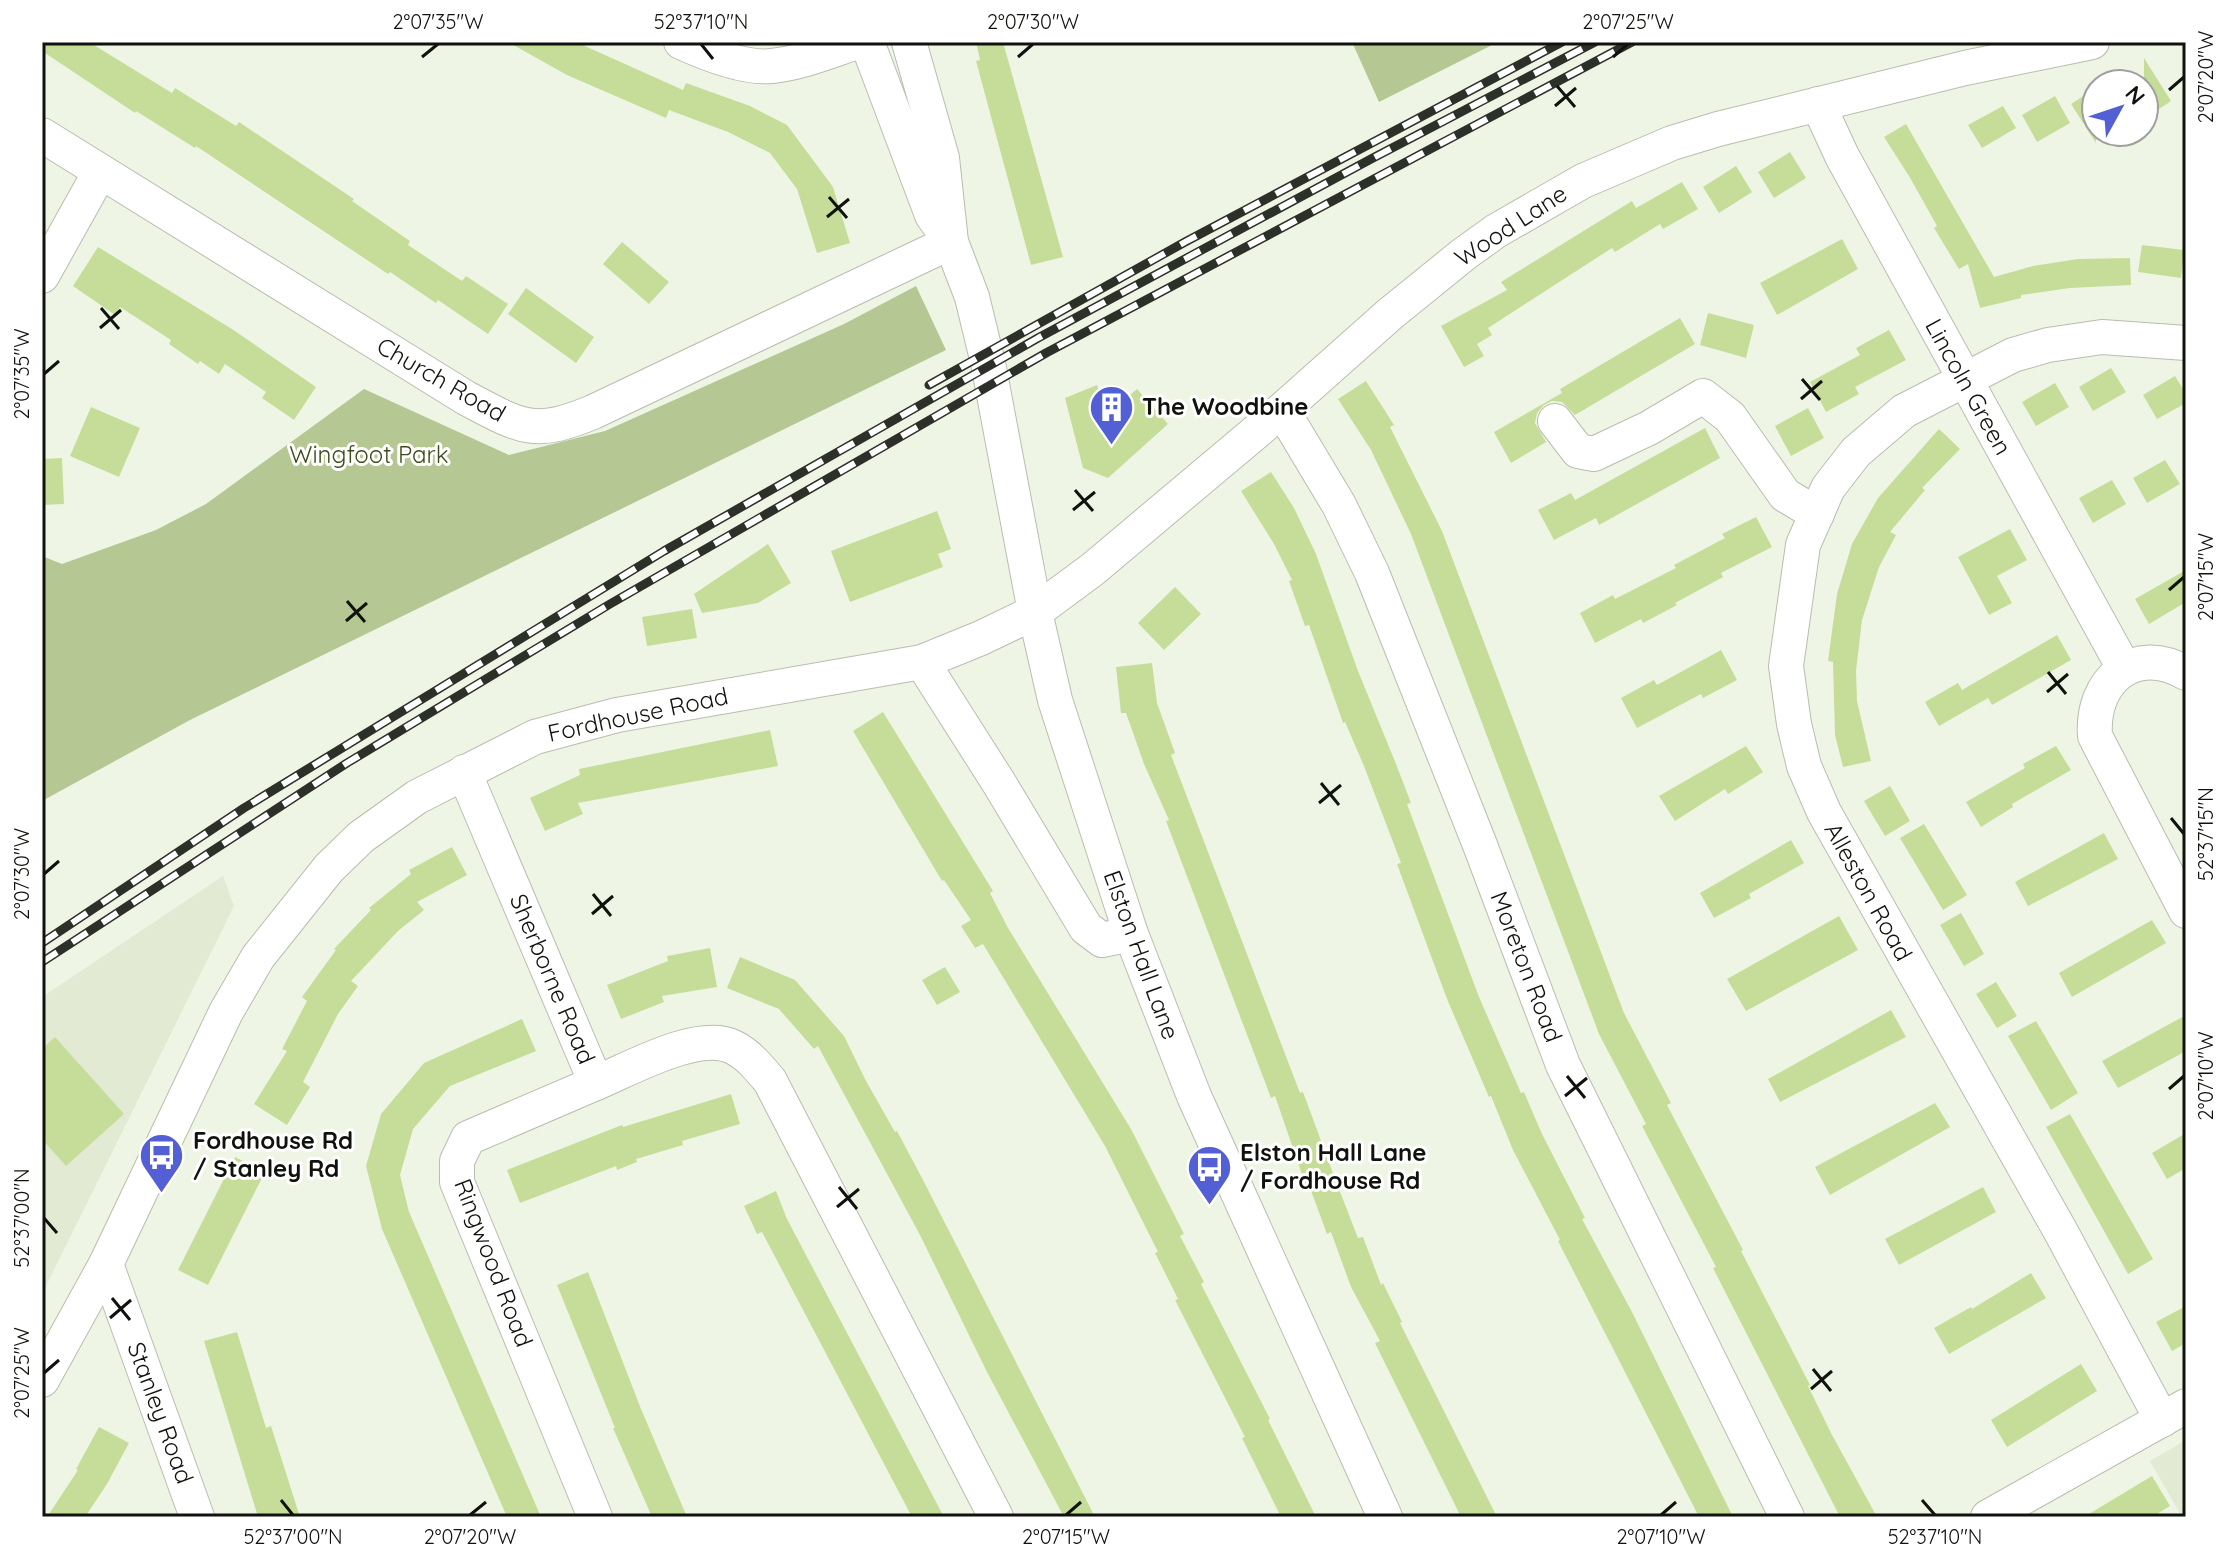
<svg xmlns="http://www.w3.org/2000/svg" width="2228" height="1559" font-family="Quicksand,sans-serif">
<style>
.built{fill:#e2ead3}
.green{fill:#b5c793}
.building{fill:#c6dd99}
.lines{fill:none;stroke-linecap:round;stroke-linejoin:round}
.minor-casing{stroke:#b8beaf;stroke-width:36}
.minor{stroke:#fff;stroke-width:34}
.rail-casing{stroke:#2d2f29;stroke-width:9}
.rail{stroke:#fff;stroke-width:6;stroke-dasharray:18;stroke-linecap:butt}
.ticks{fill:none;stroke:#10120d;stroke-width:3}
.labels{text-anchor:middle;stroke-width:6;stroke-linejoin:round;paint-order:stroke}
.street-label{font-size:24px;fill:#10120d;stroke:#fff}
.poi-label{font-size:24px;font-weight:bold;fill:#10120d;stroke:#fff;text-anchor:start}
.park-label{font-size:24px;fill:#3e4c1b;stroke:#fff}
.neatline{fill:none;stroke:#10120d;stroke-width:3}
.ticks-label{font-size:20px;text-anchor:middle;fill:#10120d}
</style>
<rect width="100%" height="100%" fill="#eff5e5"/>
<g class="built">
<polygon points="223,876 234,906 42,1294 42,997"/>
<polygon points="2186,1440 2186,1517 2182,1517 2150,1461"/>
</g>
<g class="green">
<polygon points="1352,42 1498,42 1379,102"/>
<polygon points="916,286 946,350 190,720 42,801 42,556 62,564 156,530 206,504 364,389 509,455 605,431 844,324"/>
</g>
<g class="building">
<polygon points="42,42 89,42 172,93 175,88 236,126 239,122 354,199 352,201 410,241 408,245 462,281 466,276 508,304 488,334 438,300 436,303 390,272 388,274 196,146 195,148 136,111 135,113 42,51"/>
<polygon points="508,42 576,42 683,90 686,83 750,106 787,125 833,187 850,243 817,253 797,189 770,153 728,132 669,110 666,118 567,75"/>
<polygon points="976,42 1003,42 1063,257 1031,265 976,61 980,60"/>
<polygon points="2144,58 2171,101 2144,119"/>
<polygon points="2096,88 2096,143 2071,104"/>
<polygon points="2055,96 2070,123 2037,142 2022,115"/>
<polygon points="2003,106 2016,128 1982,148 1968,125"/>
<polygon points="1906,124 1994,277 2033,266 2078,259 2130,258 2131,285 2070,288 2021,295 2021,298 1980,308 1968,264 1959,269 1934,228 1937,226 1909,176 1884,137"/>
<polygon points="1790,152 1806,178 1774,198 1758,172"/>
<polygon points="1736,166 1752,192 1719,213 1703,187"/>
<polygon points="1682,182 1698,209 1663,229 1660,224 1615,252 1612,248 1488,328 1492,335 1477,344 1484,356 1464,367 1441,326 1507,290 1501,282 1632,201 1636,208"/>
<polygon points="1842,239 1858,269 1777,315 1760,283"/>
<polygon points="622,242 669,282 649,304 603,264"/>
<polygon points="2142,245 2184,250 2181,278 2138,272"/>
<polygon points="98,247 232,329 316,387 294,420 262,398 266,392 225,364 219,374 200,361 198,364 169,344 171,340 120,307 115,315 73,286"/>
<polygon points="526,288 594,337 576,363 508,314"/>
<polygon points="1708,313 1754,325 1746,358 1700,345"/>
<polygon points="1680,318 1695,344 1575,415 1562,402 1552,401 1544,405 1537,413 1535,423 1546,442 1511,463 1494,432 1562,393 1560,389"/>
<polygon points="1889,330 1906,360 1855,387 1859,394 1826,412 1810,382 1860,355 1856,348"/>
<polygon points="2111,368 2126,392 2093,411 2079,387"/>
<polygon points="2175,376 2186,394 2186,403 2157,419 2143,395"/>
<polygon points="1366,381 1394,425 1390,427 1442,531 1624,1013 1671,1103 1667,1105 1743,1250 1741,1251 1810,1385 1808,1386 1831,1433 1877,1517 1840,1517 1713,1268 1716,1267 1642,1126 1646,1124 1599,1034 1411,534 1371,450 1338,399"/>
<polygon points="2055,383 2069,407 2036,426 2022,402"/>
<polygon points="1097,385 1106,416 1137,389 1168,424 1108,478 1083,468 1065,398"/>
<polygon points="91,407 140,428 119,477 70,456"/>
<polygon points="1808,408 1824,438 1791,456 1775,426"/>
<polygon points="1705,428 1720,458 1599,525 1596,518 1554,540 1538,510 1571,493 1575,500"/>
<polygon points="1939,429 1960,449 1922,488 1925,490 1890,532 1896,535 1879,567 1862,620 1856,671 1857,701 1871,761 1843,767 1835,735 1833,662 1828,661 1837,594 1852,544 1878,498"/>
<polygon points="62,458 64,504 42,505 42,459"/>
<polygon points="2165,460 2180,484 2147,503 2133,478"/>
<polygon points="1271,472 1294,508 1316,554 1358,671 1396,764 1411,803 1407,804 1479,997 1521,1093 1524,1092 1542,1134 1585,1218 1582,1219 1632,1312 1733,1517 1699,1517 1558,1241 1560,1240 1513,1150 1491,1096 1489,1097 1447,999 1397,864 1401,863 1364,766 1345,722 1343,723 1309,625 1305,626 1289,581 1292,580 1274,544 1241,491"/>
<polygon points="2112,480 2126,504 2093,523 2079,498"/>
<polygon points="937,511 951,549 938,554 943,567 850,602 831,551"/>
<polygon points="1756,517 1772,547 1721,573 1723,577 1675,603 1677,605 1643,623 1641,619 1595,643 1580,613 1613,595 1615,599 1676,568 1674,565 1725,538 1722,534"/>
<polygon points="2010,529 2027,560 1997,576 2012,603 1989,615 1958,557"/>
<polygon points="768,544 791,583 758,603 702,613 694,594"/>
<polygon points="2186,570 2186,602 2149,624 2135,599"/>
<polygon points="1175,587 1201,614 1164,650 1138,623"/>
<polygon points="692,609 697,638 647,646 642,617"/>
<polygon points="2057,635 2071,660 1992,705 1988,698 1939,726 1925,702 1958,683 1962,690"/>
<polygon points="1721,650 1737,680 1703,698 1701,694 1637,728 1621,698 1654,680 1657,685"/>
<polygon points="1152,663 1157,703 1175,753 1171,755 1300,1093 1303,1092 1337,1184 1358,1238 1363,1237 1381,1285 1383,1283 1402,1322 1400,1323 1497,1517 1461,1517 1375,1343 1380,1341 1351,1287 1331,1232 1327,1234 1310,1188 1307,1189 1275,1096 1271,1098 1166,821 1169,820 1144,764 1126,713 1121,713 1116,667"/>
<polygon points="883,712 993,891 990,893 1008,928 1131,1129 1184,1234 1180,1236 1204,1282 1201,1284 1270,1419 1268,1420 1316,1517 1281,1517 1242,1438 1245,1437 1175,1300 1178,1299 1155,1253 1158,1252 1105,1146 983,944 975,948 961,926 971,920 944,880 942,881 853,731"/>
<polygon points="770,730 778,766 578,803 583,814 545,831 530,798 580,775 579,769"/>
<polygon points="1746,746 1763,772 1728,794 1725,789 1675,821 1659,796"/>
<polygon points="2056,746 2071,770 2012,804 2013,807 1981,827 1966,802 2025,768 2023,764"/>
<polygon points="1890,786 1910,821 1885,836 1864,801"/>
<polygon points="1924,824 1967,895 1943,910 1900,838"/>
<polygon points="2104,833 2118,859 2028,906 2015,882"/>
<polygon points="1791,840 1804,863 1749,894 1751,898 1714,918 1700,893"/>
<polygon points="452,847 467,875 417,902 424,910 398,931 351,981 358,986 338,1014 303,1082 310,1087 287,1125 254,1104 287,1051 282,1049 307,1001 302,997 336,950 334,949 371,910 369,908 411,874 409,870"/>
<polygon points="1961,913 1984,954 1964,966 1940,925"/>
<polygon points="1839,916 1858,950 1746,1011 1727,979"/>
<polygon points="2152,920 2166,943 2072,997 2059,973"/>
<polygon points="710,948 717,987 662,996 664,1002 621,1019 607,985 668,961 667,956"/>
<polygon points="740,957 795,980 844,1036 866,1081 895,1132 897,1131 922,1178 1095,1517 1064,1517 987,1372 920,1235 818,1046 814,1049 779,1009 727,988"/>
<polygon points="945,967 960,992 937,1005 922,980"/>
<polygon points="1996,982 2017,1016 1997,1028 1976,994"/>
<polygon points="1891,1010 1906,1037 1780,1102 1768,1079"/>
<polygon points="2186,1015 2186,1051 2118,1088 2102,1061"/>
<polygon points="522,1019 536,1051 450,1086 413,1129 400,1175 409,1212 541,1517 507,1517 382,1229 366,1166 381,1114 424,1063"/>
<polygon points="2036,1021 2078,1093 2051,1110 2008,1036"/>
<polygon points="55,1037 124,1114 66,1166 42,1139 42,1049"/>
<polygon points="731,1094 740,1124 682,1141 683,1145 636,1159 637,1162 617,1170 616,1166 520,1203 507,1170 622,1125 623,1127"/>
<polygon points="1935,1103 1950,1127 1830,1195 1815,1167"/>
<polygon points="2070,1114 2153,1259 2128,1274 2046,1127"/>
<polygon points="2186,1133 2186,1168 2167,1179 2152,1153"/>
<polygon points="235,1157 265,1172 208,1285 178,1270"/>
<polygon points="1983,1187 1996,1212 1899,1265 1885,1239"/>
<polygon points="776,1191 787,1219 944,1517 912,1517 762,1232 757,1234 744,1206"/>
<polygon points="588,1272 641,1409 687,1517 652,1517 613,1428 615,1428 557,1285"/>
<polygon points="2031,1273 2046,1298 1949,1354 1934,1328 1971,1307 1972,1309"/>
<polygon points="2186,1306 2186,1343 2172,1351 2156,1322"/>
<polygon points="237,1332 266,1428 271,1426 300,1517 258,1517 204,1341"/>
<polygon points="2081,1364 2097,1391 2007,1447 1991,1420"/>
<polygon points="99,1427 129,1443 107,1484 85,1517 47,1517 78,1470 76,1469"/>
<polygon points="2152,1476 2170,1506 2152,1517 2084,1517"/>
</g>
<g class="lines">
<defs>
<g id="minor">
<path d="M681,42C705,53 745,69 772,66C801,63 830,51 857,42"/>
<polyline points="867,42 932,215 942,229"/>
<polyline points="909,42 942,158 951,242 972,297 988,363 1035,612 1055,700 1092,814 1131,934 1194,1096 1385,1517"/>
<polyline points="1818,104 1842,156 2124,668"/>
<path d="M42,135L466,398C521,427 533,437 593,412L951,242"/>
<polyline points="42,276 100,172"/>
<polyline points="1282,410 1339,505 1372,573 1480,845 1563,1065 1787,1517"/>
<polyline points="1555,421 1578,451 1594,454 1649,428 1703,396 1730,417 1785,495 1817,514"/>
<polyline points="922,662 999,783 1086,928 1102,940 1131,934"/>
<path d="M2186,673C2134,643 2091,681 2095,736L2186,911"/>
<path d="M464,772L596,1083C630,1069 698,1030 733,1047C748,1054 760,1069 770,1081L996,1517"/>
<polyline points="106,1264 197,1517"/>
<polyline points="42,1380 106,1264 226,1012 258,957 329,868 361,837 417,797 535,737 617,715 922,662 981,638 1035,612 1093,569 1282,410 1390,314 1464,254 1496,231 1583,181 1672,143 1718,129 1965,68 2092,42"/>
<polyline points="2162,1420 2061,1232 1824,812 1804,766 1794,724 1786,666 1803,545 1828,488 1856,452 1904,411 2013,355 2048,345 2102,337 2186,343"/>
<polyline points="595,1517 457,1182 457,1161 468,1138 596,1083"/>
<polyline points="1988,1517 2186,1406"/>
</g>
</defs>
<use href="#minor" class="minor-casing"/>
<use href="#minor" class="minor"/>
<defs>
<g id="rail">
<polyline points="929,385 1185,242 1562,42"/>
<polyline points="42,943 244,808 664,551 1038,338 1371,159 1595,42"/>
<polyline points="42,962 347,763 610,604 1046,353 1632,42"/>
</g>
</defs>
<use href="#rail" class="rail-casing"/>
<use href="#rail" class="rail"/>
</g>
<path class="ticks" d="M701,44L713,59M422,57L438,44M1018,57L1033,44M1613,57L1628,44M1557,86L1575,107M2169,90L2184,77M1555,106L1576,88M829,197L847,218M827,217L849,199M101,308L119,329M100,328L121,310M44,374L59,361M1802,379L1820,400M1801,399L1822,381M1075,490L1093,511M1073,510L1095,492M2169,590L2184,577M347,601L365,622M346,621L367,603M2048,672L2066,694M2047,692L2068,674M1321,783L1339,805M1319,803L1341,785M2171,818L2184,834M44,874L59,861M593,894L611,916M592,914L613,896M1567,1076L1585,1098M2169,1089L2184,1076M1565,1096L1587,1078M839,1187L857,1209M837,1207L859,1189M44,1218L57,1233M112,1298L130,1320M110,1318L131,1300M1813,1369L1831,1391M44,1373L59,1360M1811,1389L1832,1371M281,1500L293,1515M1922,1500L1935,1515M470,1515L486,1502M1066,1515L1081,1502M1661,1515L1676,1502"/>
<defs>
<symbol id="building-pin" viewBox="-11 -11 22 30"><path d="M0 17L-7.5 6A9.5 9.5 0 1 1 7.5 6Z" fill="#535fd5" stroke="#fff"/><path d="M-4-6H4V6H1V3H-1V6H-4ZM-2.5-4.3h1.7v1.8h-1.7ZM.8-4.3h1.7v1.8H.8ZM-2.5-1h1.7V.8h-1.7ZM.8-1h1.7V.8H.8Z" fill="#fff"/></symbol>
<symbol id="bus-pin" viewBox="-11 -11 22 30"><path d="M0 17L-7.5 6A9.5 9.5 0 1 1 7.5 6Z" fill="#535fd5" stroke="#fff"/><path d="M-5-6H5V4H4V6H2V4H-2V6H-4V4H-5ZM-3.5-4V0h7V-4ZM-3.5 1.2v1.5H-2V1.2ZM2 1.2v1.5H3.5V1.2Z" fill="#fff"/></symbol>
</defs>
<g fill-rule="evenodd">
<use href="#building-pin" x="1086" y="382" width="51" height="69"/>
<use href="#bus-pin" x="136" y="1130" width="51" height="69"/>
<use href="#bus-pin" x="1184" y="1142" width="51" height="69"/>
</g>
<g class="labels">
<g class="street-label">
<text transform="translate(1511 226) rotate(-33)" y="8">Wood Lane</text>
<text transform="translate(441 380) rotate(30)" y="8">Church Road</text>
<text transform="translate(1968 387) rotate(61)" y="8">Lincoln Green</text>
<text transform="translate(638 715) rotate(-12)" y="8">Fordhouse Road</text>
<text transform="translate(1868 892) rotate(61)" y="8">Alleston Road</text>
<text transform="translate(1141 955) rotate(70)" y="8">Elston Hall Lane</text>
<text transform="translate(1526 967) rotate(69)" y="8">Moreton Road</text>
<text transform="translate(552 979) rotate(67)" y="8">Sherborne Road</text>
<text transform="translate(493 1263) rotate(69)" y="8">Ringwood Road</text>
<text transform="translate(160 1413) rotate(70)" y="8">Stanley Road</text>
</g>
<g class="poi-label">
<text x="1142" y="415">The Woodbine</text>
<text x="193" y="1149">Fordhouse Rd<tspan x="193" dy="28">/ Stanley Rd</tspan></text>
<text x="1240" y="1161">Elston Hall Lane<tspan x="1240" dy="28">/ Fordhouse Rd</tspan></text>
</g>
<g class="park-label">
<text x="369" y="463">Wingfoot Park</text>
</g>
</g>
<rect width="2228" height="1559" fill="none" stroke="#ffffff" stroke-width="88"/>
<g transform="translate(2120 108) rotate(50)"><circle r="38" fill="#ffffff" stroke="#9fa09e" stroke-width="2"/>
<path d="M0-6L14 30L0 20L-14 30Z" fill="#535fd5"/>
<text y="-12" font-size="22" font-weight="bold" text-anchor="middle" fill="#10120d">N</text>
</g>
<rect x="44" y="44" width="2140" height="1471" class="neatline"/>
<g class="ticks-label">
<text x="438" y="29">2°07'35"W</text>
<text x="701" y="29">52°37'10"N</text>
<text x="1033" y="29">2°07'30"W</text>
<text x="1628" y="29">2°07'25"W</text>
<text transform="translate(2206 77) rotate(-90)" y="7">2°07'20"W</text>
<text transform="translate(22 374) rotate(-90)" y="7">2°07'35"W</text>
<text transform="translate(2206 577) rotate(-90)" y="7">2°07'15"W</text>
<text transform="translate(2206 834) rotate(-90)" y="7">52°37'15"N</text>
<text transform="translate(22 874) rotate(-90)" y="7">2°07'30"W</text>
<text transform="translate(2206 1076) rotate(-90)" y="7">2°07'10"W</text>
<text transform="translate(22 1218) rotate(-90)" y="7">52°37'00"N</text>
<text transform="translate(22 1373) rotate(-90)" y="7">2°07'25"W</text>
<text x="293" y="1544">52°37'00"N</text>
<text x="470" y="1544">2°07'20"W</text>
<text x="1066" y="1544">2°07'15"W</text>
<text x="1661" y="1544">2°07'10"W</text>
<text x="1935" y="1544">52°37'10"N</text>
</g>
</svg>
